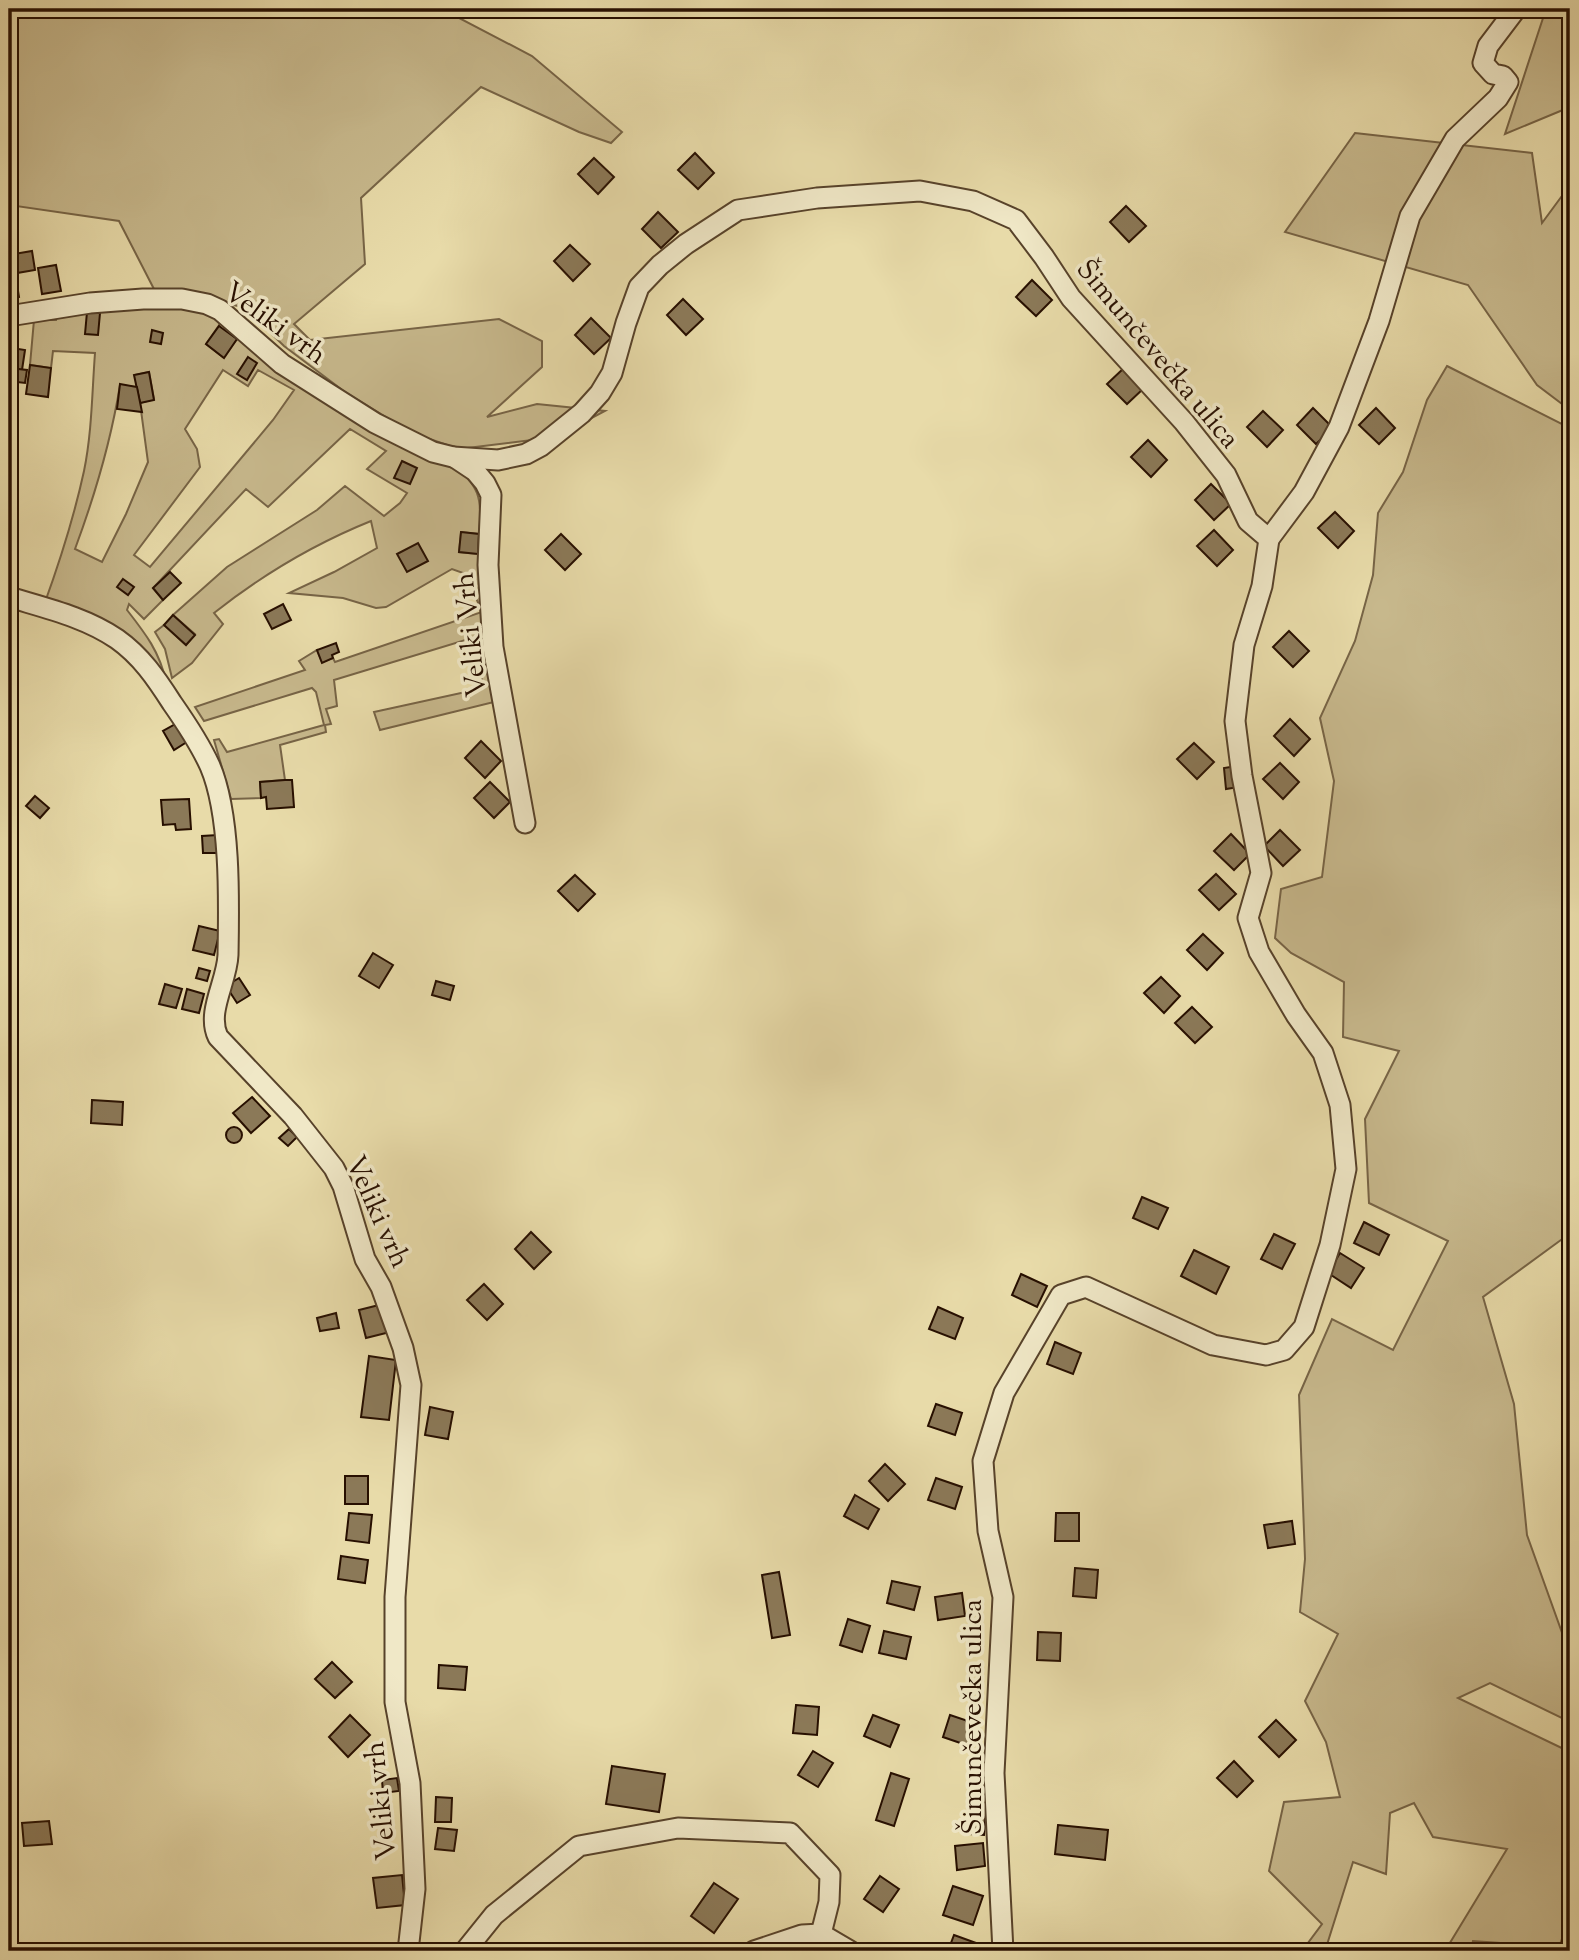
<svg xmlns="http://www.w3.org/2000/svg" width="1579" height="1960" font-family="'Sorts Mill Goudy',serif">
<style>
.green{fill:#c7b88c;stroke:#776446;stroke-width:2;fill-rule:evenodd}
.building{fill:#8b7958;stroke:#270f00;stroke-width:2}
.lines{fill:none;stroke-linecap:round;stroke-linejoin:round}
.minor-casing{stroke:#57422a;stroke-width:23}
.minor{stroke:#f0e8c7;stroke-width:19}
.labels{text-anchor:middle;stroke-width:7;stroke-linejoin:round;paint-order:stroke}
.street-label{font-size:28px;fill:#270f00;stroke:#f0e8c7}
</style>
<rect width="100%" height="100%" fill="#e8dba9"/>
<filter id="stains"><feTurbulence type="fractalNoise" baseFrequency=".00286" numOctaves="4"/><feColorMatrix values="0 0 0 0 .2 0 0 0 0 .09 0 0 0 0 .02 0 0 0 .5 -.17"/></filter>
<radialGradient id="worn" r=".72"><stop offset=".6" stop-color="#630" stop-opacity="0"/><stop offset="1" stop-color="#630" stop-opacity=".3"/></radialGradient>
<g class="green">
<polygon points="9,9 442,9 532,56 622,132 611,143 579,132 481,87 361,198 365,264 294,324 310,340 499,319 542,341 542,367 487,417 537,404 605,411 556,437 459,449 412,433 345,392 284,346 244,307 155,291 119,221 9,205"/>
<polygon points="1546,9 1570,9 1570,107 1505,134"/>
<polygon points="1355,133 1532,153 1542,223 1570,185 1570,410 1537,385 1468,285 1285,232"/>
<path d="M203,308L222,321L206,344L223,357L237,339L244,342L451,463C479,485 483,498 479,534L461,532L459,552L478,554L481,557L494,702L380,730L374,712L484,688L472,638L334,680L337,706L326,709L331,724L325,725L326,732L280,745L285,780L260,782L261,798L231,799L214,740L219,739L227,752L324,725L316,692L312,688L204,721L195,707L305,670L299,661L317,650L322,662L333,658L335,662L482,612L466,574L452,569L386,607L376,608L343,598L289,593L334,572L377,548L371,521C314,544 262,575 214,613L223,624L192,663L172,678L165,649L155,632L164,625L186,645L195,634L173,615L227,567L317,510L345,486L384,516L400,503L407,493L367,469L386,451L350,429L268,507L246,489L153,588L163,600L144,619L129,604L127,610C145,633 160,652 166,682L138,650L44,605C60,561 74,517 84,471C92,432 92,392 95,353L53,351L51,368L30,365L34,320H56L57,314L79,309ZM223,370L248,386L258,370L294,390L273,420L150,567L134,555L200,467L197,449L185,429ZM149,372L154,399L140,403L148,462L126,514L102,562L75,549C95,495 111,441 120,385L137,387L135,375Z"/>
<polygon points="1447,366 1570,428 1570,1242 1565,1237 1483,1297 1514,1404 1527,1535 1570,1655 1570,1722 1490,1683 1458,1698 1570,1752 1570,1917 1559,1947 1473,1941 1471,1951 1445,1951 1507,1849 1433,1837 1414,1803 1390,1813 1386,1874 1353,1862 1325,1951 1302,1951 1322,1924 1269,1871 1284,1802 1340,1797 1326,1742 1305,1701 1338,1634 1300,1612 1305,1559 1299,1395 1332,1319 1393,1350 1448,1241 1369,1203 1365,1119 1399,1051 1343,1037 1344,982 1291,953 1275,938 1281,889 1322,877 1334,781 1320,718 1355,641 1373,575 1378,513 1403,472 1427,400"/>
</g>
<g class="building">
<polygon points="695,153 714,173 698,189 678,170"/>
<polygon points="594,158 614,177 598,194 578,174"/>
<polygon points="1126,206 1146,226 1129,242 1110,222"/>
<polygon points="658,212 678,232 661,248 642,229"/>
<polygon points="570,245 590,264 573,281 554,261"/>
<polygon points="32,251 35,270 17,273 14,254"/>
<polygon points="56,265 61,291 42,294 38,268"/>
<polygon points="15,273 19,297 9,299 9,274"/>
<polygon points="1032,280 1052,300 1036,316 1016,297"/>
<polygon points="683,299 703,319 686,335 667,315"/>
<polygon points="87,312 100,313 98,335 85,334"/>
<polygon points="591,318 611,338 594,354 575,335"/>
<polygon points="219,326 237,339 224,358 206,344"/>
<polygon points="152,330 163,333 161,344 150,342"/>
<polygon points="12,348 25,350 22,370 9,368"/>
<polygon points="248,357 257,363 247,380 237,374"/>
<polygon points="30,365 51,368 48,397 26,394"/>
<polygon points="9,368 27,370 25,383 9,381"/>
<polygon points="1124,368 1144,388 1127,404 1107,384"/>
<polygon points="149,372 154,400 140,403 134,375"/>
<polygon points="120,384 137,387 142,412 117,409"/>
<polygon points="1313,408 1333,428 1316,444 1297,425"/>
<polygon points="1376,408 1395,428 1379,444 1359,425"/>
<polygon points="1263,411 1283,430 1267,447 1247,427"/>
<polygon points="1148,440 1167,460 1151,477 1131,457"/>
<polygon points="402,461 417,468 410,484 394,478"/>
<polygon points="1211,484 1231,504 1214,520 1195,500"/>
<polygon points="1335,512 1354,531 1338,548 1318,528"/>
<polygon points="1214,530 1233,550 1217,566 1197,546"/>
<polygon points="461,532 479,534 478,554 459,552"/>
<polygon points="561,534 581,554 565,570 545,550"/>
<polygon points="418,543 428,561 407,572 397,554"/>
<polygon points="170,572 181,583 163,600 153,588"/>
<polygon points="123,579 134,587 128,595 117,587"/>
<polygon points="283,604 291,620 272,629 264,614"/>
<polygon points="173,615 195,635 186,645 164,625"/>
<polygon points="1289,631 1309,651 1293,667 1273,647"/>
<polygon points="336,643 339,652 332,655 333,658 322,663 317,650"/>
<polygon points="1290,719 1310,739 1294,756 1274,736"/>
<polygon points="179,722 190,740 174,750 163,731"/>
<polygon points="481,741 501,761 485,778 465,758"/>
<polygon points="1194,743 1214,762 1197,779 1177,759"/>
<polygon points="1280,763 1299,782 1283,799 1263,779"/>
<polygon points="1237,766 1239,787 1226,789 1224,768"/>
<polygon points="285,780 292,780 294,807 267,809 266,797 261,798 260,782"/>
<polygon points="490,782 510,802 494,818 474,798"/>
<polygon points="35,796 49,808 40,818 26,806"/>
<polygon points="189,799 191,829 176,830 175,824 163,825 161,800"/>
<polygon points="1280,830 1300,850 1283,866 1264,846"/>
<polygon points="1231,834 1250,854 1234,870 1214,851"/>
<polygon points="218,835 218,853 203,853 202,836"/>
<polygon points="1216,874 1236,894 1219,910 1199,890"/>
<polygon points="575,875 595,894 578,911 558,891"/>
<polygon points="199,926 220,931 214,955 193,950"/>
<polygon points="1203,934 1223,953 1207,970 1187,950"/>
<polygon points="373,953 393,965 379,988 359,976"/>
<polygon points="199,968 210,971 207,981 196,978"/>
<polygon points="1161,977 1180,996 1164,1013 1144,993"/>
<polygon points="239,978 250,995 237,1003 226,986"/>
<polygon points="436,981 454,986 450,1000 432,995"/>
<polygon points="165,984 182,989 176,1008 159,1004"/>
<polygon points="187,989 204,994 199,1013 182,1009"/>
<polygon points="1192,1007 1212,1027 1195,1043 1175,1023"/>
<polygon points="252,1097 270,1116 251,1133 233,1113"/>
<polygon points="92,1100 123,1102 122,1125 91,1123"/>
<circle cx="234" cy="1135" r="8"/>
<polygon points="289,1129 297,1137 288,1146 279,1138"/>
<polygon points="1142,1197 1168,1208 1158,1229 1133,1218"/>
<polygon points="1364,1222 1389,1235 1379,1255 1354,1243"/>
<polygon points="531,1232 551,1252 534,1269 515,1249"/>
<polygon points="1274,1234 1295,1244 1282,1269 1261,1259"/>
<polygon points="1194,1250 1229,1267 1216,1294 1181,1276"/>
<polygon points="1340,1253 1364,1268 1351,1288 1328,1273"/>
<polygon points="1021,1274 1047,1286 1037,1307 1012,1295"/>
<polygon points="484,1284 503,1304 487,1320 467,1300"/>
<polygon points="383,1304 390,1332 366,1338 359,1310"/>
<polygon points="938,1307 963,1318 955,1339 929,1329"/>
<polygon points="336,1313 339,1328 320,1331 317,1318"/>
<polygon points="1055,1342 1081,1353 1073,1374 1047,1364"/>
<polygon points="369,1356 396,1360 389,1420 361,1417"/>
<polygon points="936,1404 962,1413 955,1435 928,1426"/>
<polygon points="430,1407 453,1412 448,1439 425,1435"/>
<polygon points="885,1464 905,1484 888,1501 869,1481"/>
<rect x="345" y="1476" width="23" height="28"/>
<polygon points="936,1478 962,1487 955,1509 928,1500"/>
<polygon points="855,1495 879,1509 868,1529 844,1516"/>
<polygon points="349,1513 372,1515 369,1543 346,1540"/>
<polygon points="1056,1513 1079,1513 1079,1541 1055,1541"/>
<polygon points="1292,1521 1295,1544 1268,1548 1264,1525"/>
<polygon points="341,1556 368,1560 365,1583 338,1579"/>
<polygon points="1075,1568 1098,1570 1096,1598 1073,1596"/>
<polygon points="779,1572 790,1635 772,1638 762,1575"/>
<polygon points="892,1581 920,1587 914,1610 887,1603"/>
<polygon points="962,1593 965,1616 938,1620 935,1597"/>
<polygon points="848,1619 870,1626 862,1652 840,1645"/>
<polygon points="884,1631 911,1637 906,1659 879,1653"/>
<polygon points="1038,1632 1061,1633 1060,1661 1037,1660"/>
<polygon points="332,1662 352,1682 335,1698 315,1679"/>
<polygon points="439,1665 467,1667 465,1690 438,1688"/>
<polygon points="796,1705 819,1707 817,1735 793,1733"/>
<polygon points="350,1715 370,1735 348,1757 329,1737"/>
<polygon points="873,1715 899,1725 890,1747 864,1736"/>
<polygon points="950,1715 977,1724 969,1746 943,1737"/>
<polygon points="1276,1720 1296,1740 1279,1757 1259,1737"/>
<polygon points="813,1751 833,1763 818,1787 798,1775"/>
<polygon points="1234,1761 1253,1781 1237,1797 1217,1778"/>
<polygon points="612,1766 665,1774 659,1812 606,1804"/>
<polygon points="891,1773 909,1779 894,1826 876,1820"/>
<polygon points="397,1778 399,1791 383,1793 382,1780"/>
<polygon points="436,1797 452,1798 451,1822 435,1822"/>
<polygon points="974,1799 987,1800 984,1835 970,1834"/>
<polygon points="49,1821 52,1844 24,1846 22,1823"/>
<polygon points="1058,1825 1108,1830 1105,1860 1055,1854"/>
<polygon points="438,1828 457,1830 454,1851 435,1849"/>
<polygon points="983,1843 985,1866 957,1870 955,1846"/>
<polygon points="402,1875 405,1905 377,1908 373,1878"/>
<polygon points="880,1876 899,1889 883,1912 864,1899"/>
<polygon points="714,1883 738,1899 714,1933 691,1916"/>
<polygon points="953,1886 983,1896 973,1925 943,1915"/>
<polygon points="954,1935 990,1948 988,1951 948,1951"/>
</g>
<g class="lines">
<defs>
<g id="minor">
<polyline points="9,316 90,303 143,299 182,299 207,304 220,310 282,364 375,423 433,452 453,457 498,460 526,454 541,446 582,413 600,393 612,373 626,323 639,287 660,265 686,244 738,210 817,198 920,191 973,201 1016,220 1044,257 1071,298 1184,422 1226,475 1248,521 1269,539 1262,586 1244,645 1235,721 1242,776 1261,873 1248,918 1259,952 1296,1015 1323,1053 1340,1105 1346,1169 1330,1245 1304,1327 1284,1350 1266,1355 1213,1345 1086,1287 1061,1295 1004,1393 983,1461 988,1531 1003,1597 994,1773 1003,1951"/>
<polyline points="454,457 475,471 485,483 491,495 488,565 493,647 525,823"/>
<polyline points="1269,539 1304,492 1339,427 1379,321 1410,216 1455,139 1498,98 1508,82 1503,76 1493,74 1483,63 1488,46 1516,9"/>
<path d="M9,597C45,608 85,617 117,639C141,656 156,678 172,703C186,723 200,744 210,766C231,815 229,902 228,955C227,982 206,1012 218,1037L293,1116L334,1168L343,1186L365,1259L381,1287L403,1348L411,1385L395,1597V1702L410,1783L415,1889L408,1951"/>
<polyline points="465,1951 494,1915 579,1846 678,1828 790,1833 830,1875 829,1902 821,1934"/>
<polyline points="754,1951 802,1935 821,1934 850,1951"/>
</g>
</defs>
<use href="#minor" class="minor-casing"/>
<use href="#minor" class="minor"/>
</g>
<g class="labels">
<g class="street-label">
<text transform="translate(276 322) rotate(36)" y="10">Veliki vrh</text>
<text transform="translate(1159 353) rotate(50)" y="10">Šimunčevečka ulica</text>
<text transform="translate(469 635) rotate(-96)" y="10">Veliki Vrh</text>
<text transform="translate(379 1211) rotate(66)" y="10">Veliki vrh</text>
<text transform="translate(971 1717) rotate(-90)" y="10">Šimunčevečka ulica</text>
<text transform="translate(379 1801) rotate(-96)" y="10">Veliki vrh</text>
</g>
</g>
<rect width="1579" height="1960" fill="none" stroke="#e8dba9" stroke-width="35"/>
<rect x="10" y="10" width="1558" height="1939" fill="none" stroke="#270f00" stroke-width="3.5"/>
<rect x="18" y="18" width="1544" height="1925" fill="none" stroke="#270f00" stroke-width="2"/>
<rect width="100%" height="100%" filter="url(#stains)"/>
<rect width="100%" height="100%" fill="url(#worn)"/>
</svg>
